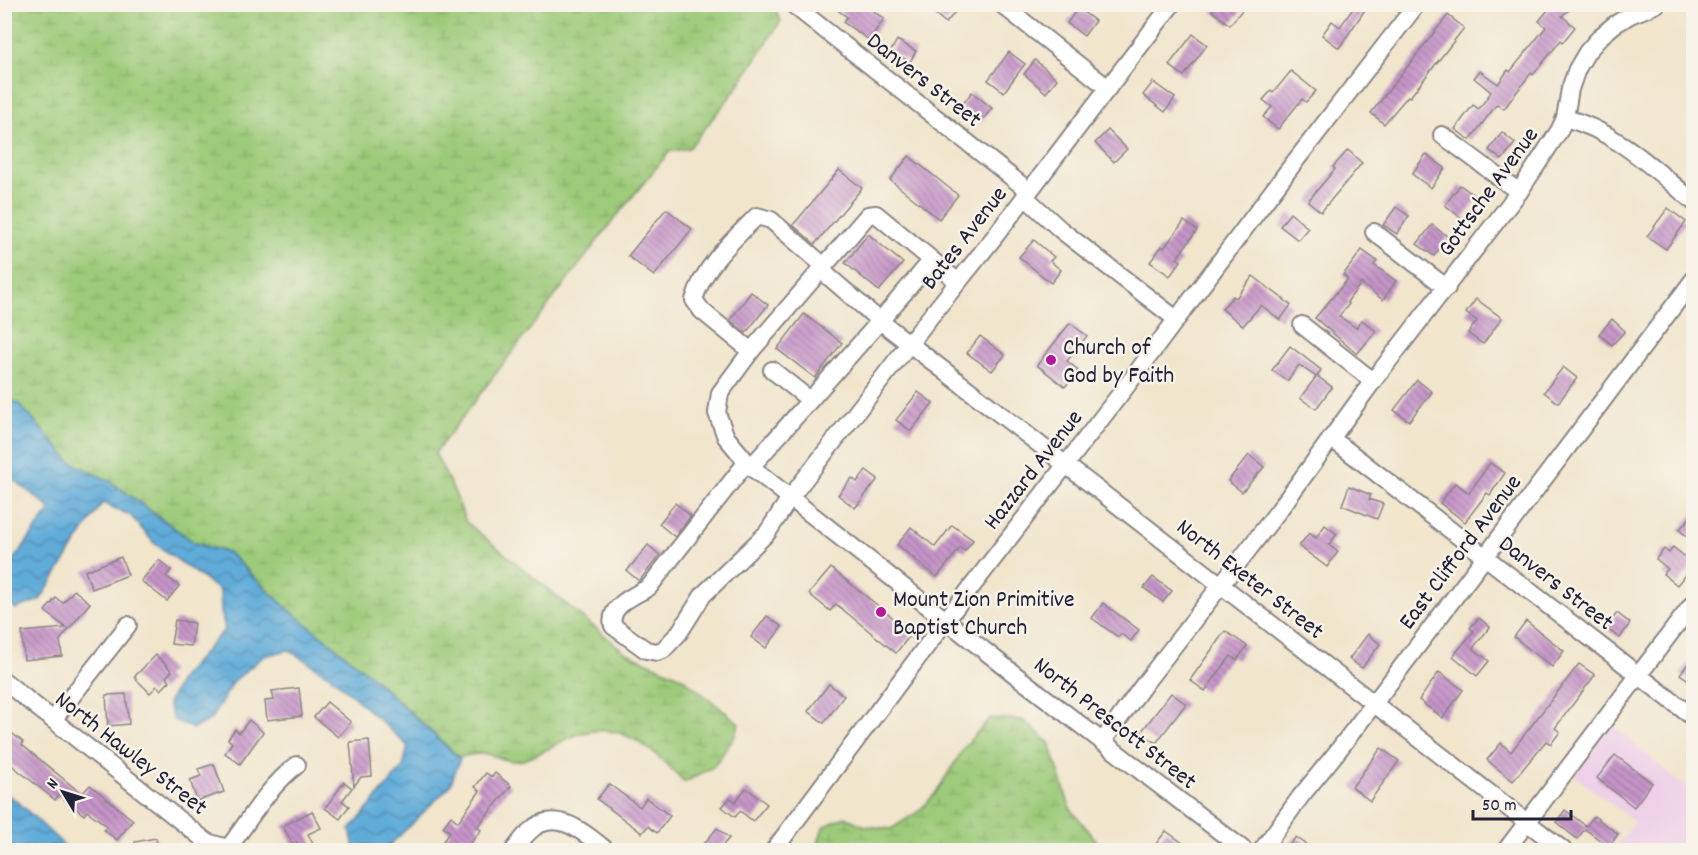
<svg xmlns="http://www.w3.org/2000/svg" width="1698" height="855" font-family="Dekko,sans-serif">
<style>
.built{fill:#eed0e8}
.wetland{fill:url(#wetland-marsh);stroke:#60765a;stroke-width:1.5}
.water{fill:url(#water-waves);stroke:#41678a;stroke-width:1.5}
.building{fill:url(#building-back-hatch)}
.lines{fill:none;stroke-linecap:round;stroke-linejoin:round}
.minor-casing{stroke:#8a8484;stroke-width:20}
.minor{stroke:#fff;stroke-width:16}
.poi-dot{fill:#b5179e;stroke:#f7f3e8;stroke-width:2}
.labels{text-anchor:middle;stroke-width:5;stroke-linejoin:round;paint-order:stroke}
.street-label{font-size:24px;fill:#22223b;stroke:#f7f3e8}
.poi-label{font-size:24px;fill:#22223b;stroke:#f7f3e8;text-anchor:start}
</style>
<defs>
<pattern id="wetland-marsh" width="20" height="14" patternUnits="userSpaceOnUse" patternTransform="scale(1.5)"><rect width="20" height="14" fill="#9dcb79"/><path d="M1 5h8M5 5V1M11 12h8M15 12V8" fill="none" stroke="#87ae6a"/></pattern>
<pattern id="water-waves" width="16" height="10" patternUnits="userSpaceOnUse" patternTransform="scale(1.5)"><rect width="16" height="10" fill="#60acd9"/><path d="M0 5q4-4 8 0t8 0" fill="none" stroke="#4f8cb1"/></pattern>
<pattern id="building-back-hatch" width="6" height="6" patternUnits="userSpaceOnUse" patternTransform="scale(1.5)"><rect width="6" height="6" fill="#c695c9"/><path d="M-1 5l2 2M0 0l6 6M5-1l2 2" fill="none" stroke="#a079a4"/></pattern>
</defs>
<rect width="100%" height="100%" fill="#f7f3e8"/>
<filter id="ink" filterUnits="userSpaceOnUse"><feTurbulence type="fractalNoise" baseFrequency=".0167" numOctaves="2"/><feDisplacementMap in="SourceGraphic" scale="12" xChannelSelector="R" yChannelSelector="G"/><feConvolveMatrix kernelMatrix="1 2 1 2 8 2 1 2 1" color-interpolation-filters="sRGB"/></filter>
<filter id="wash" filterUnits="userSpaceOnUse"><feTurbulence type="fractalNoise" baseFrequency=".008" numOctaves="4" result="noise"/><feDisplacementMap in="SourceGraphic" scale="24" xChannelSelector="R" yChannelSelector="G"/><feGaussianBlur stdDeviation="1.35" result="paint"/><feColorMatrix in="noise" values="0 0 0 0 0 0 0 0 0 0 0 0 0 0 0 0 0 1.4 0 .05"/><feComposite in="paint" operator="in"/></filter>
<g filter="url(#wash)">
<rect width="100%" height="100%" fill="#f1e5cc"/>
<polygon class="built" points="1605,719 1693,794 1693,850 1613,850 1635,822 1566,769"/>
<g class="wetland">
<path d="M4,5H773L781,21L736,89L689,148L669,152L615,218L435,453L455,493L466,522L625,652L681,677L739,723L734,738L713,767L685,782C651,749 620,715 569,738C555,744 533,759 518,761C508,763 496,755 486,754C478,753 467,756 459,757L370,675L282,604L229,553L195,543L111,482L71,462L19,404L5,397Z"/>
<polygon points="990,718 1023,720 1050,744 1070,808 1100,845 1130,850 816,850 823,827 845,817 865,826 891,829 918,812 935,794 966,745"/>
</g>
<g class="water">
<polygon points="5,397 19,404 71,462 111,482 195,543 229,553 282,604 370,675 460,759 450,786 385,850 355,850 350,830 403,767 408,746 333,678 289,650 264,656 234,681 211,719 193,729 173,720 168,703 181,678 225,629 221,612 220,591 154,543 130,515 102,503 40,600 16,609 5,601 5,567 17,555 51,509 5,473"/>
<polygon points="4,792 17,801 69,850 5,850"/>
</g>
<g id="blocks">
<g class="building">
<polygon points="829,4 864,4 884,19 869,40 843,22 847,17"/>
<polygon points="923,4 947,4 955,12 946,23"/>
<polygon points="1217,4 1247,4 1230,25 1212,11"/>
<polygon points="1344,4 1369,4 1339,48 1322,35 1332,21 1340,27 1352,10"/>
<polygon points="1553,4 1575,4 1562,16 1575,27 1563,42 1561,40 1533,75 1531,73 1504,109 1497,104 1470,140 1455,129 1473,105 1479,109 1491,92 1474,78 1480,71 1498,84 1508,70 1510,72 1546,27 1539,21"/>
<polygon points="1078,8 1095,21 1084,36 1067,23"/>
<polygon points="1448,15 1464,28 1410,97 1408,96 1384,124 1371,113"/>
<polygon points="1193,34 1207,45 1184,76 1169,65"/>
<polygon points="897,40 916,51 910,62 891,51"/>
<polygon points="1009,52 1025,64 1004,92 988,80"/>
<polygon points="1035,60 1057,79 1046,93 1024,74"/>
<polygon points="1291,71 1316,91 1306,102 1302,99 1278,129 1263,117 1272,107 1263,100 1271,91 1273,93"/>
<polygon points="1153,82 1175,98 1165,112 1143,95"/>
<polygon points="972,92 992,108 981,122 961,106"/>
<polygon points="1108,130 1127,149 1114,162 1095,143"/>
<polygon points="1502,132 1515,143 1502,160 1489,150"/>
<polygon points="1348,150 1362,163 1321,212 1308,201 1335,169 1333,167"/>
<polygon points="1426,154 1445,168 1431,188 1412,174"/>
<polygon points="909,156 958,195 939,219 890,180"/>
<polygon points="839,170 862,188 815,244 793,225"/>
<polygon points="1460,185 1478,198 1463,219 1445,205"/>
<polygon points="1396,207 1409,216 1397,234 1383,225"/>
<polygon points="1668,208 1686,222 1666,249 1647,236"/>
<polygon points="666,209 692,229 654,276 628,256"/>
<polygon points="1290,213 1308,228 1298,240 1280,226"/>
<polygon points="1184,221 1197,230 1177,258 1181,261 1170,276 1150,262 1162,246 1164,248"/>
<polygon points="1432,225 1448,237 1434,256 1417,244"/>
<polygon points="868,234 903,263 879,291 845,263"/>
<polygon points="1034,240 1054,257 1050,261 1061,270 1051,283 1019,257"/>
<polygon points="1362,250 1377,261 1374,265 1396,281 1383,300 1361,283 1347,302 1349,304 1339,316 1356,328 1362,320 1376,331 1357,354 1315,318 1348,279 1343,275"/>
<polygon points="1253,276 1291,305 1280,320 1261,305 1243,326 1222,309 1233,296 1236,298"/>
<polygon points="751,292 768,305 746,333 730,320"/>
<polygon points="1476,299 1502,318 1483,344 1468,333 1477,321 1466,313"/>
<polygon points="804,314 842,343 815,378 777,349"/>
<polygon points="1612,319 1625,331 1612,345 1599,334"/>
<polygon points="1070,323 1087,336 1067,361 1078,370 1065,387 1037,365"/>
<polygon points="980,336 1005,355 992,371 967,353"/>
<polygon points="1290,346 1321,370 1317,376 1332,387 1316,409 1300,398 1316,377 1299,365 1287,381 1272,370"/>
<polygon points="1563,367 1577,378 1558,403 1544,392"/>
<polygon points="1417,380 1432,392 1409,421 1394,410"/>
<polygon points="918,392 933,403 911,431 896,420"/>
<polygon points="1249,455 1264,467 1242,492 1228,481"/>
<polygon points="1490,463 1505,473 1490,495 1487,493 1465,522 1440,503 1455,483 1469,493"/>
<polygon points="866,470 878,479 855,508 838,495 852,478 857,482"/>
<polygon points="1349,486 1371,495 1369,499 1383,504 1377,519 1342,505"/>
<polygon points="675,503 691,516 675,537 659,524"/>
<polygon points="1694,513 1694,531 1688,537 1679,530"/>
<polygon points="952,525 973,540 965,551 960,548 937,577 897,545 911,527 935,547"/>
<polygon points="1325,525 1337,534 1329,545 1338,552 1327,567 1299,546 1309,533 1316,538"/>
<polygon points="648,545 660,555 639,581 627,571"/>
<polygon points="1673,547 1694,564 1677,585 1663,574 1668,569 1656,559 1664,549 1669,553"/>
<polygon points="121,557 128,575 92,589 85,571"/>
<polygon points="159,560 171,570 166,576 179,586 167,601 141,581"/>
<polygon points="831,568 912,633 896,653 836,604 830,611 809,594"/>
<polygon points="1153,577 1172,591 1163,602 1144,588"/>
<polygon points="74,590 90,603 60,640 62,656 24,660 22,632 66,628 45,611 56,598 63,603"/>
<polygon points="1103,603 1139,630 1131,641 1121,634 1118,637 1092,618"/>
<polygon points="1617,613 1630,623 1620,638 1606,628"/>
<polygon points="767,616 782,627 766,648 751,637"/>
<polygon points="1479,618 1490,627 1473,648 1489,661 1477,676 1453,656 1474,631 1470,628"/>
<polygon points="175,620 194,623 191,646 171,644"/>
<polygon points="1526,621 1564,651 1552,667 1514,637"/>
<polygon points="1225,631 1247,646 1237,660 1231,656 1205,691 1190,680"/>
<polygon points="1368,634 1380,644 1362,668 1349,659"/>
<polygon points="156,655 172,671 166,677 170,681 161,690 157,686 150,693 134,677"/>
<polygon points="1694,656 1694,684 1680,674"/>
<polygon points="1579,664 1595,675 1555,728 1560,732 1551,744 1546,741 1513,781 1487,760 1501,743 1511,752"/>
<polygon points="1439,672 1463,690 1443,718 1419,700"/>
<polygon points="829,684 844,696 824,723 808,711"/>
<polygon points="299,688 302,716 267,720 265,701 274,700 272,691"/>
<polygon points="1171,693 1186,704 1156,743 1141,732"/>
<polygon points="126,694 129,724 108,726 106,695"/>
<polygon points="327,702 351,722 338,737 314,717"/>
<polygon points="249,720 263,732 240,764 225,753 232,743 228,739 235,729 239,733"/>
<polygon points="4,727 23,742 22,745 82,794 90,785 133,820 117,840 104,830 107,826 87,811 84,815 59,795 55,800 4,759"/>
<polygon points="369,740 372,776 361,777 354,786 350,742"/>
<polygon points="1381,748 1399,761 1370,801 1352,787"/>
<polygon points="1615,755 1652,783 1634,807 1597,778"/>
<polygon points="214,764 224,792 197,801 190,780 201,776 198,769"/>
<polygon points="486,773 492,777 495,773 511,786 477,827 481,830 465,850 436,850 450,832 443,827 451,816 458,822 480,791 475,787"/>
<polygon points="344,782 352,788 342,801 349,806 340,819 325,808"/>
<polygon points="609,784 640,807 646,798 670,816 657,833 648,826 642,833 597,799"/>
<polygon points="746,788 767,804 753,821 740,811 735,817 722,807 730,798 735,802"/>
<polygon points="1565,810 1586,826 1594,816 1618,834 1609,847 1585,829 1577,839 1556,822"/>
<polygon points="312,811 321,828 308,834 314,846 301,850 297,843 293,845 283,826"/>
<polygon points="717,828 729,838 719,850 699,850"/>
<polygon points="1166,831 1184,844 1179,850 1151,850"/>
<polygon points="1296,837 1314,850 1285,850"/>
<polygon points="156,838 158,850 137,850 135,842"/>
</g>
</g>
</g>
<g filter="url(#ink)">
<use href="#blocks" fill-opacity="0" stroke="#8a8484" stroke-width="1.5"/>
<g class="lines">
<defs>
<g id="minor">
<polyline points="792,4 1029,191"/>
<polyline points="1001,4 1108,88"/>
<path d="M1565,118C1616,131 1654,169 1694,202"/>
<polyline points="1442,135 1519,192"/>
<polyline points="1025,197 1061,230 1176,319"/>
<polyline points="1374,232 1447,288"/>
<polyline points="821,270 880,321 932,260 958,282"/>
<polyline points="1302,325 1373,381"/>
<path d="M751,351L702,311L694,300C703,267 733,240 757,216L771,220L824,266"/>
<polyline points="772,370 810,400"/>
<polyline points="1331,438 1694,718"/>
<path d="M746,463L649,587C635,596 608,605 613,626L646,650L657,652L663,650L679,633L703,595L767,533L790,498L930,317L992,240L1172,4"/>
<polyline points="751,467 726,437 717,413 720,393 751,351 868,215 876,214 932,260"/>
<polyline points="4,681 207,842 234,850"/>
<polyline points="53,720 128,625"/>
<polyline points="1102,742 1145,683 1279,510 1373,381 1519,192 1559,131 1565,118 1570,89 1577,69 1587,52 1601,36 1614,25 1630,15 1657,4"/>
<path d="M227,850C249,821 267,788 297,765"/>
<path d="M514,850C519,844 523,837 529,832C555,806 585,833 606,850"/>
<polyline points="774,850 946,620 1128,384 1290,168 1417,4"/>
<polyline points="1244,850 1018,677 751,467 880,321 1563,850"/>
<polyline points="1262,850 1301,796 1337,752 1485,557 1694,279"/>
<polyline points="1506,850 1694,602"/>
</g>
</defs>
<use href="#minor" class="minor-casing"/>
<use href="#minor" class="minor"/>
</g>
</g>
<g class="poi-dot">
<circle cx="1051" cy="360" r="6"/>
<circle cx="881" cy="612" r="6"/>
</g>
<g class="labels">
<g class="street-label">
<text transform="translate(925 79) rotate(38)" y="8">Danvers Street</text>
<text transform="translate(1487 191) rotate(-54)" y="8">Gottsche Avenue</text>
<text transform="translate(963 237) rotate(-52)" y="8">Bates Avenue</text>
<text transform="translate(1032 469) rotate(-52)" y="8">Hazzard Avenue</text>
<text transform="translate(1459 551) rotate(-53)" y="8">East Clifford Avenue</text>
<text transform="translate(1251 578) rotate(38)" y="8">North Exeter Street</text>
<text transform="translate(1557 582) rotate(38)" y="8">Danvers Street</text>
<text transform="translate(1116 722) rotate(38)" y="8">North Prescott Street</text>
<text transform="translate(132 752) rotate(38)" y="8">North Hawley Street</text>
</g>
<g class="poi-label">
<text x="1063" y="354">Church of<tspan x="1063" dy="28">God by Faith</tspan></text>
<text x="893" y="606">Mount Zion Primitive<tspan x="893" dy="28">Baptist Church</tspan></text>
</g>
</g>
<rect width="1698" height="855" fill="none" stroke="#f7f3e8" stroke-width="24"/>
<g transform="translate(63 792) rotate(308)" stroke="#f7f3e8" stroke-width="4.5" paint-order="stroke">
<path d="M0-4.5L10 22L0 15L-10 22Z" fill="#22223b"/>
<text y="-9" font-size="16" font-weight="bold" text-anchor="middle" fill="#22223b">N</text>
</g>
<path d="M1473 810v9h98v-9" fill="none" stroke="#22223b" stroke-width="3"/>
<text x="1482" y="810" font-size="18" fill="#22223b" stroke="#f7f3e8" stroke-width="4.5" paint-order="stroke">50 m</text>
</svg>
